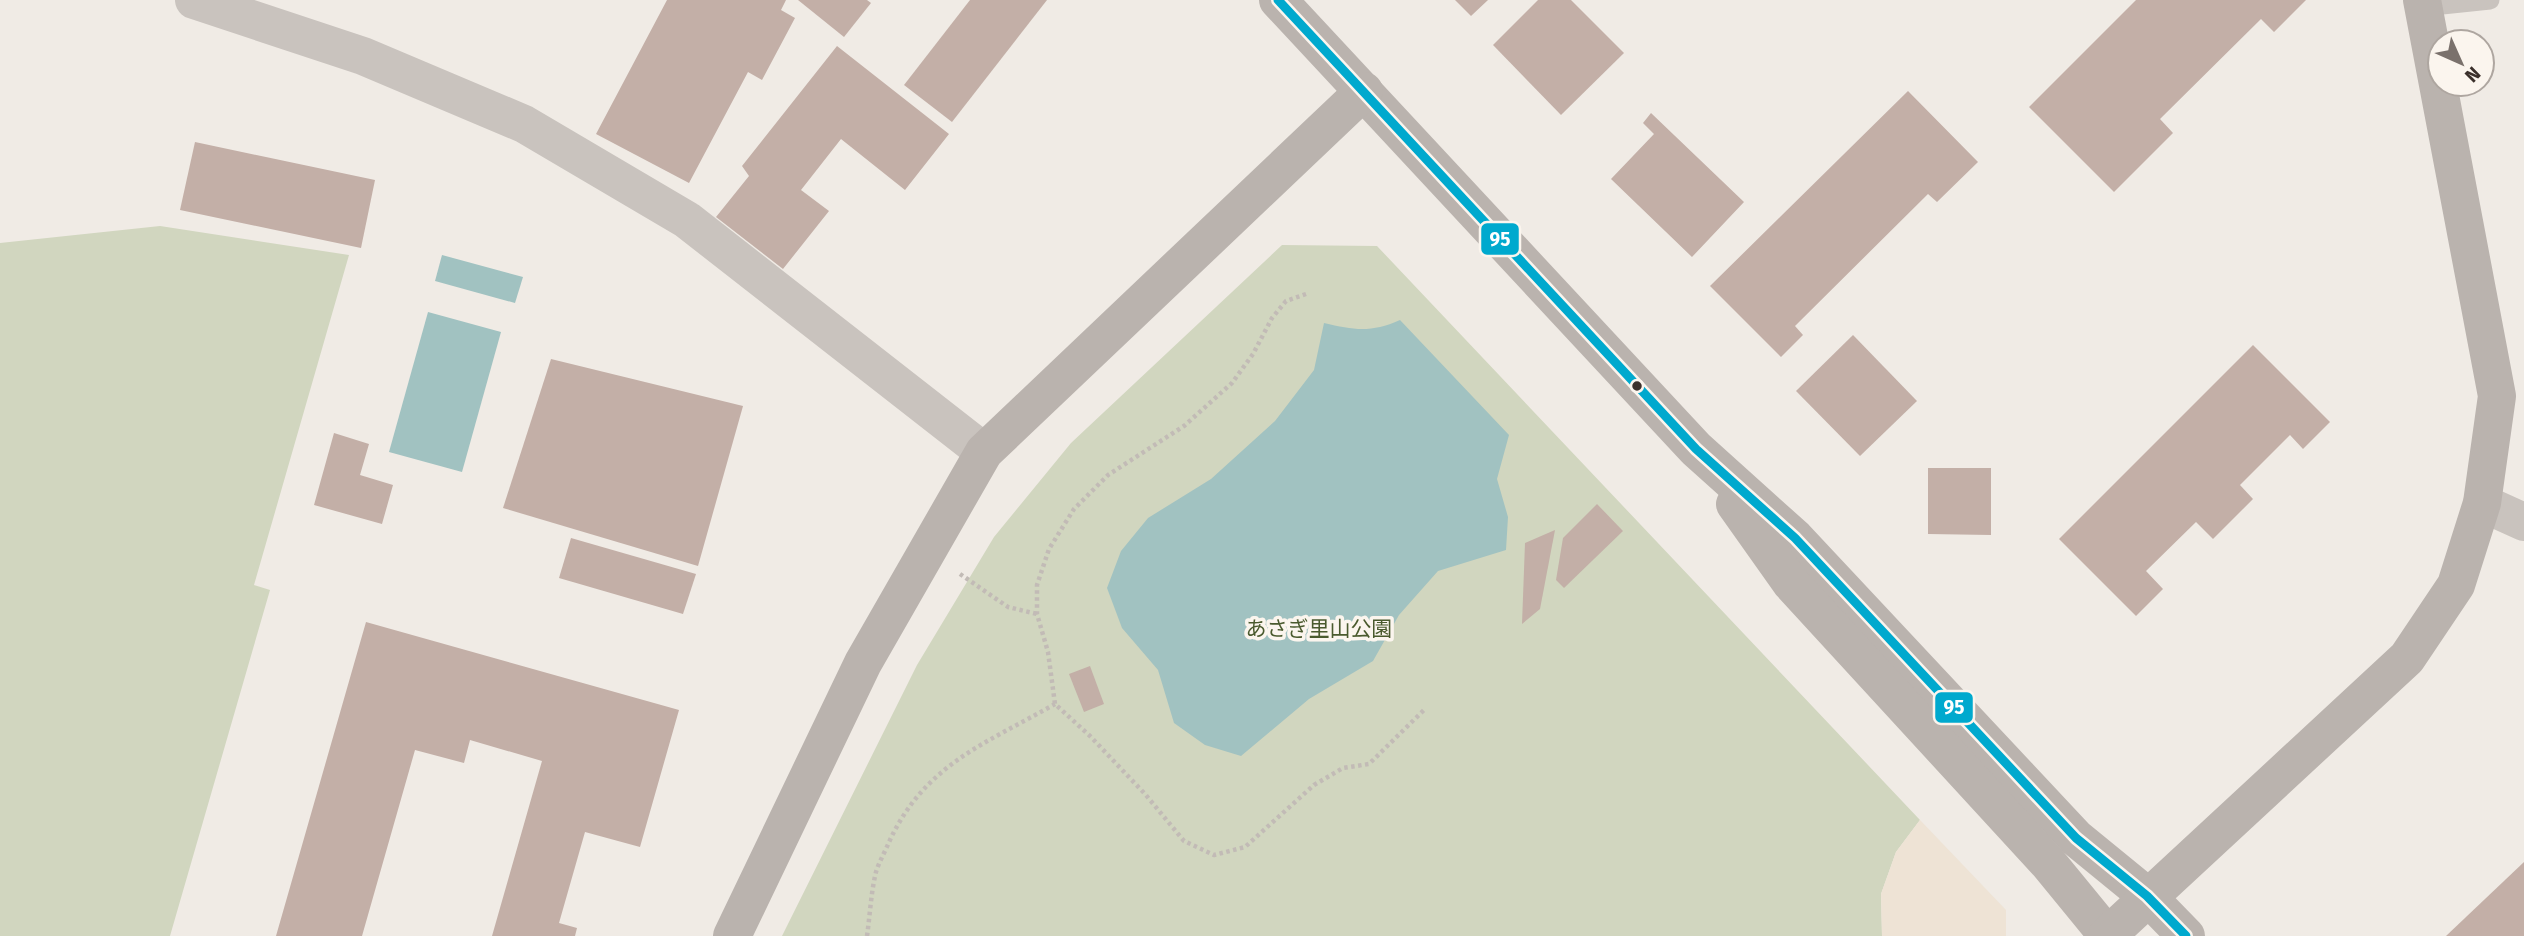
<svg xmlns="http://www.w3.org/2000/svg" width="2524" height="936" font-family="'Fira Sans','Noto Sans JP',sans-serif">
<style>
.green{fill:#d1d6bf}
.plaza{fill:#eee3d5}
.water{fill:#a1c2c1}
.building{fill:#c3afa7}
.lines{fill:none;stroke-linecap:round;stroke-linejoin:round}
.path{stroke:#c2bbb6;stroke-width:4.5;stroke-dasharray:3.5 3.5;stroke-linecap:butt}
.lane{stroke:#c9c3be;stroke-width:19}
.street{stroke:#c9c3be;stroke-width:38}
.secondary{stroke:#bab3ae;stroke-width:38}
.bus-1-casing{stroke:#fbf5ee;stroke-width:14}
.bus-1{stroke:#00a9ce;stroke-width:9}
.bus-dot{fill:#3b302b;stroke:#fbf5ee;stroke-width:2.5}
.labels{text-anchor:middle;stroke-width:7;stroke-linejoin:round;paint-order:stroke}
.park-label{font-size:21px;fill:#4a5a2e;stroke:#fbf5ee}
.line-badge{stroke:#fbf5ee;stroke-width:2.5}
.badge-label{font-size:19px;text-anchor:middle;font-weight:bold;fill:#fff}
</style>
<rect width="100%" height="100%" fill="#f0ebe5"/>
<g class="green">
<polygon points="160,226 349,255 254,585 270,590 170,936 0,936 0,243"/>
<polygon points="1282,245 1377,246 1920,820 1896,852 1881,894 1882,936 782,936 917,665 994,537 1071,443"/>
</g>
<polygon class="plaza" points="1920,820 2006,910 2006,936 1882,936 1881,894 1896,852"/>
<g class="water">
<polygon points="442,255 523,277 515,303 435,281"/>
<polygon points="428,312 501,332 462,472 389,452"/>
<path d="M1400,320L1509,435L1497,479L1508,517L1506,550L1438,571L1399,615L1373,661L1309,699L1241,756L1205,745L1174,723L1158,670L1122,628L1107,588L1121,551L1148,518L1211,479L1275,421L1314,370L1324,323C1354,330 1371,333 1400,320Z"/>
</g>
<g class="building">
<polygon points="667,0 786,0 781,10 795,18 762,80 748,72 689,183 596,134"/>
<polygon points="798,0 867,0 871,3 844,37"/>
<polygon points="970,0 1047,0 952,122 904,85"/>
<polygon points="1455,0 1488,0 1471,16"/>
<polygon points="1538,0 1571,0 1624,53 1561,115 1493,45"/>
<polygon points="2136,0 2306,0 2274,32 2261,19 2160,119 2173,133 2114,192 2029,107"/>
<polygon points="837,46 949,134 905,190 841,139 801,190 829,211 783,269 716,217 749,176 742,166"/>
<polygon points="1908,91 1978,162 1937,202 1928,194 1795,326 1803,335 1781,357 1710,286"/>
<polygon points="1651,113 1744,202 1692,257 1611,179 1654,134 1643,123"/>
<polygon points="195,142 375,180 361,248 180,210"/>
<polygon points="1853,335 1917,401 1860,456 1796,391"/>
<polygon points="2253,345 2330,422 2303,449 2290,435 2240,485 2253,499 2213,539 2196,522 2146,571 2163,589 2136,616 2059,539"/>
<polygon points="551,359 743,406 698,566 503,508"/>
<polygon points="334,433 369,444 360,475 393,485 382,524 314,505"/>
<polygon points="1928,468 1991,468 1991,535 1928,534"/>
<polygon points="1597,504 1623,531 1564,588 1556,580 1563,538"/>
<polygon points="1555,530 1540,609 1522,624 1525,543"/>
<polygon points="571,538 696,574 683,614 559,578"/>
<polygon points="366,622 679,710 640,847 585,832 559,923 577,928 575,936 492,936 542,761 470,740 464,763 415,750 362,936 276,936"/>
<polygon points="1090,666 1104,704 1084,712 1069,674"/>
<polygon points="2524,862 2524,936 2446,936"/>
</g>
<g class="lines">
<g class="path">
<polyline points="1306,294 1286,301 1272,318 1253,354 1232,383 1184,426 1108,475 1074,509 1049,549 1037,585 1037,614 1048,652 1055,704 1090,736 1145,794 1184,841 1214,855 1245,847 1314,785 1343,768 1369,764 1426,708"/>
<polyline points="960,574 1008,607 1037,614"/>
<path d="M867,936C870,915 871,892 876,872C879,862 885,852 889,842C925,764 985,744 1055,704"/>
</g>
<polyline class="lane" points="2423,7 2490,0"/>
<g class="street">
<polyline points="194,0 363,56 524,124 687,220 984,452"/>
<polyline points="2482,503 2524,522"/>
</g>
<g class="secondary">
<polyline points="1278,0 1696,449 1795,538 2076,838 2147,896 2186,936"/>
<polyline points="1735,504 1791,583 2049,864 2108,936"/>
<polyline points="732,936 863,663 984,452 1364,91"/>
<polyline points="2107,936 2407,658 2456,585 2482,503 2497,396 2422,0"/>
</g>
<defs>
<polyline id="bus-1" points="1278,0 1696,449 1795,538 2076,838 2147,896 2186,936"/>
</defs>
<use href="#bus-1" class="bus-1-casing"/>
<use href="#bus-1" class="bus-1"/>
</g>
<circle class="bus-dot" cx="1637" cy="386" r="6"/>
<g class="labels">
<g class="park-label">
<text x="1319" y="636">あさぎ里山公園</text>
</g>
</g>
<g class="line-badge">
<rect x="1480" y="222" width="40" height="34" rx="7" fill="#00a9ce"/>
<rect x="1934" y="691" width="40" height="33" rx="7" fill="#00a9ce"/>
</g>
<g class="badge-label">
<text x="1500" y="246">95</text>
<text x="1954" y="714">95</text>
</g>
<g transform="translate(2461 63) rotate(135)"><circle r="33" fill="#fbf5ee" stroke="#aea6a0" stroke-width="2"/>
<path d="M0-5L12 26L0 18L-12 26Z" fill="#7a716c"/>
<text y="-10" font-size="19" font-weight="bold" text-anchor="middle" fill="#3b302b">N</text>
</g>
</svg>
